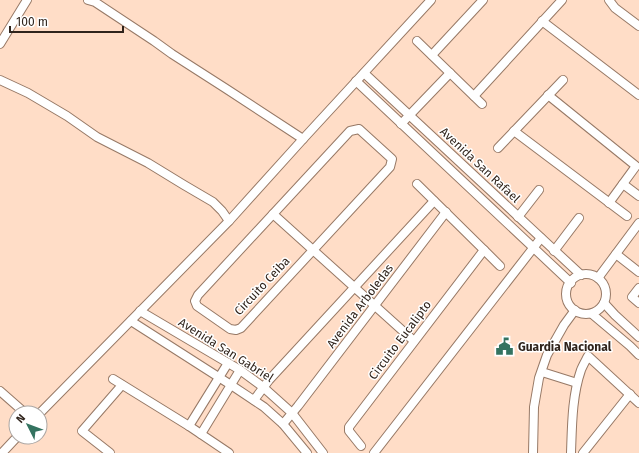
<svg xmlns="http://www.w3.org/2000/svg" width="639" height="453" font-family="'Fira Sans',sans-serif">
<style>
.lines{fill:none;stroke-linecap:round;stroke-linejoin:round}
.street-casing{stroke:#977966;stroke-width:10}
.street{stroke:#fff;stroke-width:8}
.labels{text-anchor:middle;stroke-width:3;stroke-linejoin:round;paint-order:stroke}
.street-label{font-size:12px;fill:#2f231b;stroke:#fff}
.poi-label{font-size:12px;font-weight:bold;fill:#2f231b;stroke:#fff;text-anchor:start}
</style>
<rect width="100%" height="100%" fill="#ffddc7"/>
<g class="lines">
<defs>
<g id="street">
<polyline points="88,0 95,2 154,41 172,54 225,88 303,139"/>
<polyline points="609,0 615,8 639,26"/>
<polyline points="542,21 639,95"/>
<polyline points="417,41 482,104"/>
<polyline points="0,44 27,0"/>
<polyline points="432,55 483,0"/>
<polyline points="364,73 581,275"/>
<polyline points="0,80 28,93 67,116 97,137 148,163 184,185 213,202 222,211 229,221"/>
<polyline points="356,81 571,283"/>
<polyline points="548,95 636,166 609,203"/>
<polyline points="474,96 562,0"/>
<polyline points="401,124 450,73"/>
<polygon points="359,129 392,159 390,167 241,328 236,330 230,329 197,306 195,301 198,295 350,131"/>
<polyline points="514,131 627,216"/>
<polyline points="498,148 563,80"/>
<polyline points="623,184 639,196"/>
<polyline points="273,214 414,341"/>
<polyline points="518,217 539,190"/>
<polyline points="484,250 500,266"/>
<polyline points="554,251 579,218"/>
<polyline points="616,254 639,272"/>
<circle cx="586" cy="294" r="20"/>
<polyline points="598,278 639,223"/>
<polyline points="639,288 632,297 639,303"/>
<polyline points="604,303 615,315 639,337"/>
<polyline points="140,311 240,370 263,387 292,413 323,453"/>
<polyline points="592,314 630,346 639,355"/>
<polyline points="131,321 231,385 264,407 283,424 307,453"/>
<polyline points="542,372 577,383"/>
<polyline points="113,379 189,426 229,453"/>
<polyline points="0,391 25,413"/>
<polyline points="254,400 269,380 434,201"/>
<polyline points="40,413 229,221 303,139 431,0"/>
<polyline points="283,424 298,406 446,212"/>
<polyline points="189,426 228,363"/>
<polyline points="201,434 240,370"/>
<polyline points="361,446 349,431 349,427 484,250 417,184"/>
<polyline points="2,453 17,437"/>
<polyline points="110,453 82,431 122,385"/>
<polyline points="374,453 541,238"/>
<polyline points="533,453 534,407 539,378 547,355 564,325 575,310"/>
<path d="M571,453C572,425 572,396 581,370C583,365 586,360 588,356L639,403"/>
<polyline points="583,453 630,394"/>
</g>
</defs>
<use href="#street" class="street-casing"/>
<use href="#street" class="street"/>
</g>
<defs>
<symbol id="civic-bare" viewBox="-9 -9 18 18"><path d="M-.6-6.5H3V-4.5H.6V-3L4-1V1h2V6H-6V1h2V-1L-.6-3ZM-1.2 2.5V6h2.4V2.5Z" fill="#347360" stroke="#fff" stroke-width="2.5" paint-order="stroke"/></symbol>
</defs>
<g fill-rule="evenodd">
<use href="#civic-bare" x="492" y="334" width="25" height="25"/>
</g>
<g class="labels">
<g class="street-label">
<text transform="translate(480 165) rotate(43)" y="4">Avenida San Rafael</text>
<text transform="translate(262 286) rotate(-47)" y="4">Circuito Ceiba</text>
<text transform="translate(360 306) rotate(-53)" y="4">Avenida Arboledas</text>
<text transform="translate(400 340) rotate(-53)" y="4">Circuito Eucalipto</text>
<text transform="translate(226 350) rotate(32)" y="4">Avenida San Gabriel</text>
</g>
<g class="poi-label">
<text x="518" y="351">Guardia Nacional</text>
</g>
</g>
<g transform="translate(28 425) rotate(312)"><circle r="19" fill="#ffffff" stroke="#aca7a4"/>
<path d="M0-3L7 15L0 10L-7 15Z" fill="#347360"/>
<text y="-6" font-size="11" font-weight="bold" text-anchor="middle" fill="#2f231b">N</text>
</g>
<path d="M10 26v6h113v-6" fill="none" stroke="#2f231b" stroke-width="2"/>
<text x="16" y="26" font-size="12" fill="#2f231b" stroke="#ffffff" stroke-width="3" paint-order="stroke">100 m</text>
</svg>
